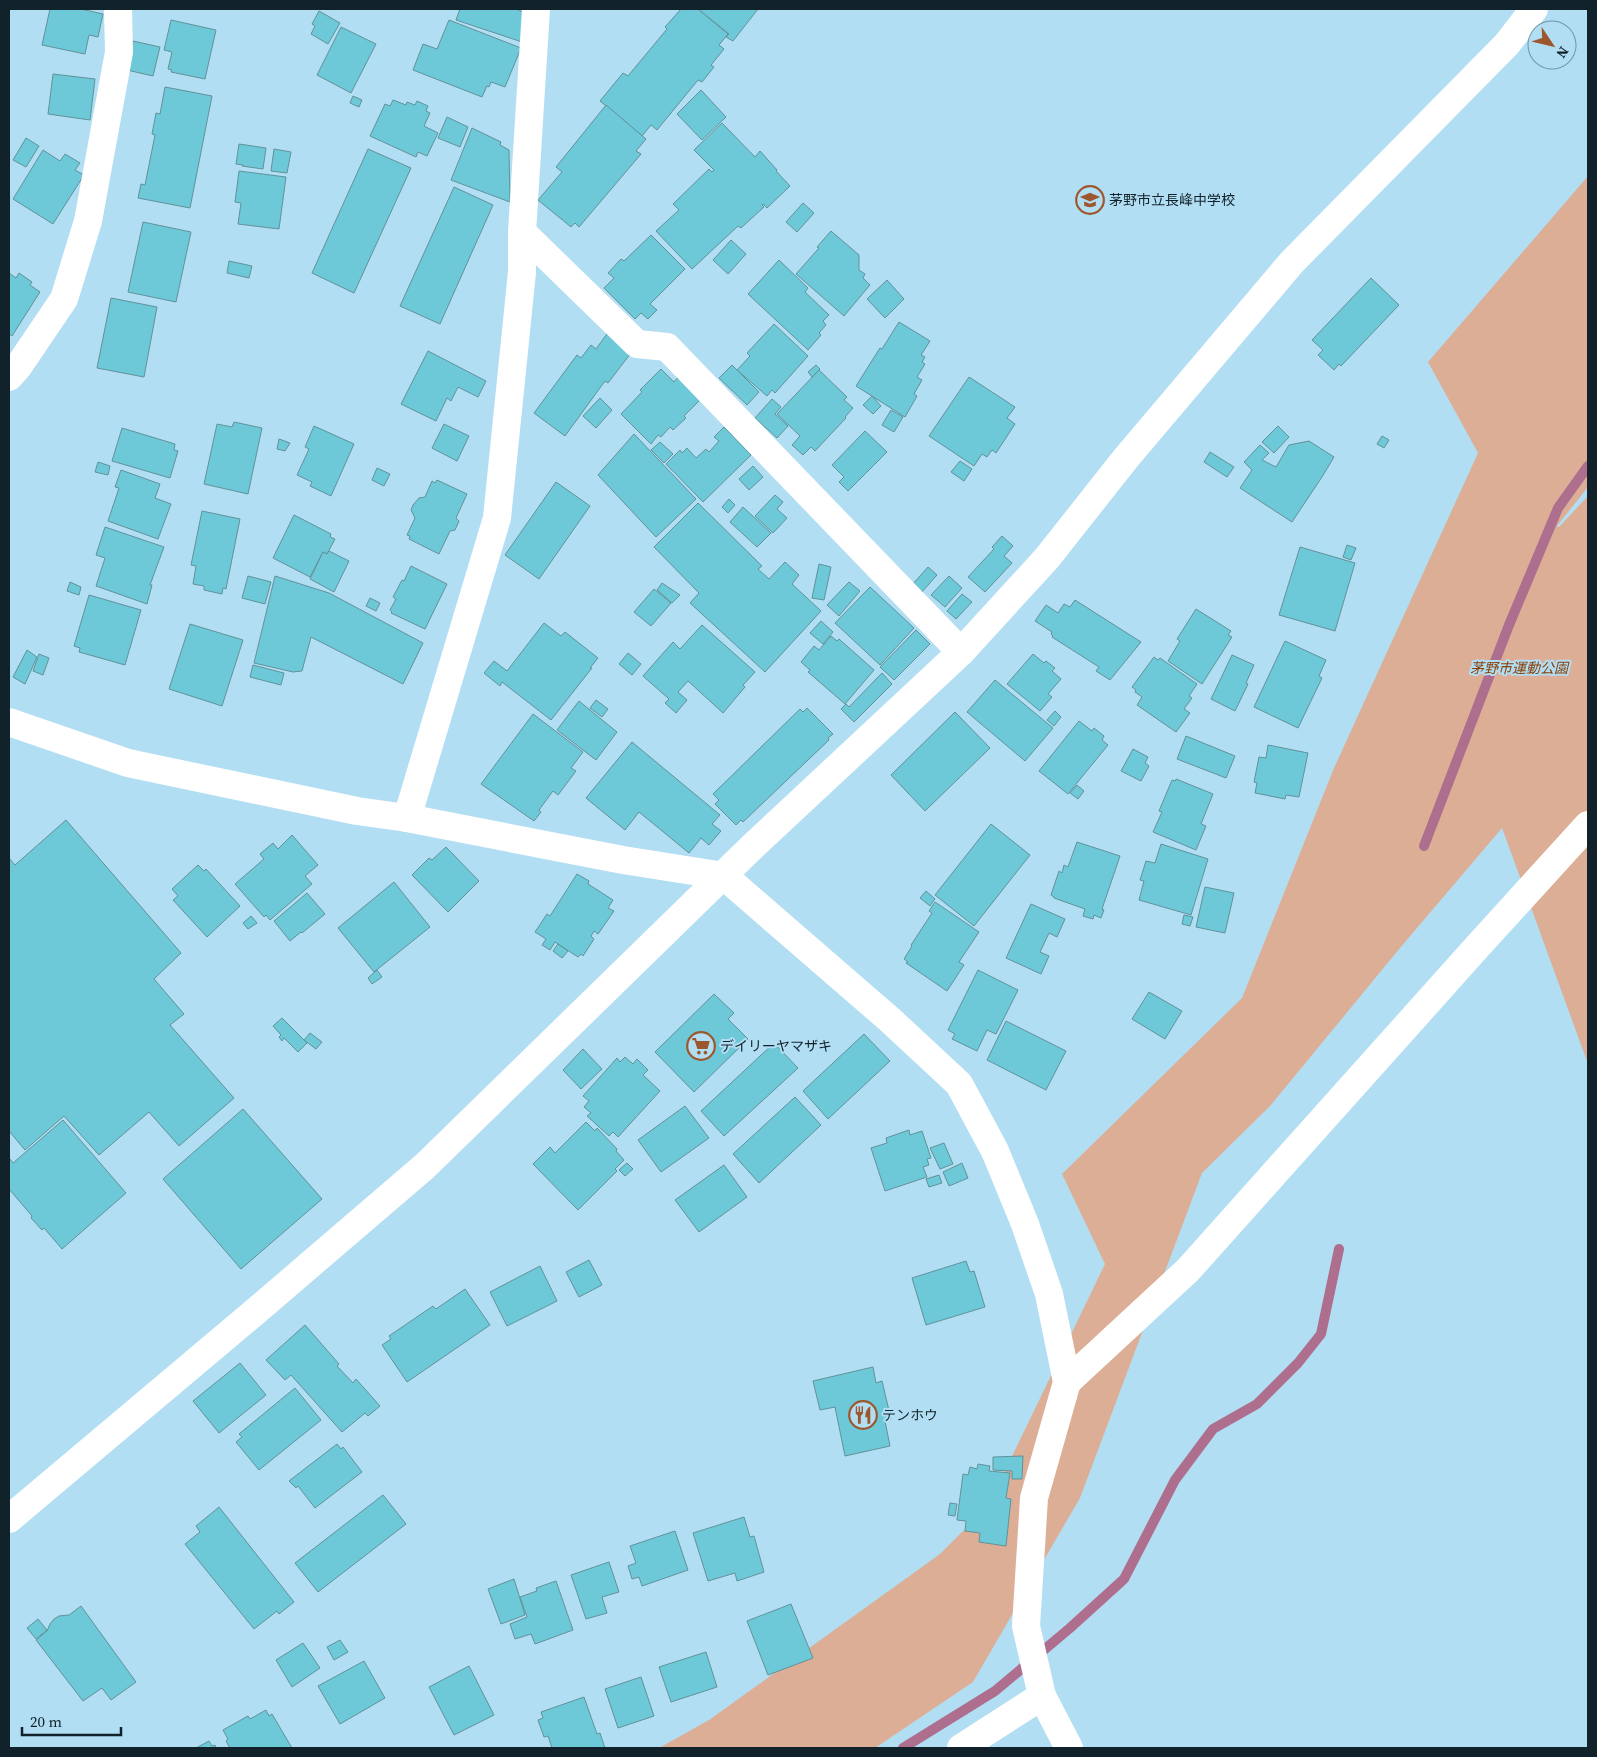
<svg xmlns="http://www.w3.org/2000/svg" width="1597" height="1757" font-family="'Source Serif 4','Noto Sans JP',serif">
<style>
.green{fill:#ddae96}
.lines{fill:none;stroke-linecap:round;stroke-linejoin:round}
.stream{stroke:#ae6e8d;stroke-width:10}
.building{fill:#6dc8d7;stroke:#61929a}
.minor{stroke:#fff;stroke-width:28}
.tertiary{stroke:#fff;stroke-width:28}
.labels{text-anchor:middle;stroke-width:4;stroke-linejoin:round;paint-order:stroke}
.poi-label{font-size:14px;fill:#11222a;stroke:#b2def3;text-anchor:start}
.park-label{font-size:14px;font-style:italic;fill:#8a3f06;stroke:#b2def3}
</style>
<rect width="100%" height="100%" fill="#b2def3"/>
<polygon class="green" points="1588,176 1588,487 1557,526 1559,527 1588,496 1588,1064 1502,828 1400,948 1270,1106 1202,1173 1080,1498 973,1682 875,1748 659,1748 709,1720 940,1554 988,1506 1105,1264 1062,1174 1242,998 1334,768 1478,453 1428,362"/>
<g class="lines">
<g class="stream">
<polyline points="1424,846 1509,625 1558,508 1588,466"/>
<polyline points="903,1748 995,1691 1070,1628 1124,1579 1175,1480 1213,1429 1257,1404 1298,1363 1321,1334 1339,1249"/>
</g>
</g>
<g class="building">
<polygon points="50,9 81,9 103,14 98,37 89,35 85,54 42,45"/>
<polygon points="460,9 516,9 526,13 522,42 456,20"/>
<polygon points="681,9 698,9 728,34 719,45 724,49 711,65 714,67 702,82 698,80 657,130 651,125 642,136 600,101 623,73 628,76 667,29 665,27"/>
<polygon points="698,9 758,9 733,41 726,37 729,34"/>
<polygon points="319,11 340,23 328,44 311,34 315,26 312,24"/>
<polygon points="171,20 216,30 205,79 171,72 172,70 168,69 172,52 164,50"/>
<polygon points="449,20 521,48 505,87 491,82 489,87 487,86 482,97 413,70 423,44 437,49"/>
<polygon points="341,27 376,44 351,93 317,75"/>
<polygon points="133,41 160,47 153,76 127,70"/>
<polygon points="53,74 95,79 90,120 48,114"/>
<polygon points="165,87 212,96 190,208 138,198 141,184 145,185 155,135 152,134 156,113 160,114"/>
<polygon points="701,90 726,117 702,140 677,114"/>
<polygon points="353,96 362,100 359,107 350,103"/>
<polygon points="393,100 406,105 407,102 415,105 417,101 428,106 426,111 430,113 424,126 438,133 427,156 418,152 416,157 370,136 385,104 390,106"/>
<polygon points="606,105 646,139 636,151 641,154 579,227 575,223 571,227 538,200 562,172 556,167"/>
<polygon points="447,117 468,127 460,147 438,138"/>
<polygon points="722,123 755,157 760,151 777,170 776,171 790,186 767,208 763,204 762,205 764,207 741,228 738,226 692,269 656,231 679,210 673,204 709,169 712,172 714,170 694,150"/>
<polygon points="472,128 501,142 500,145 509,150 510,202 451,180"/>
<polygon points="26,138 39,146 26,167 13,160"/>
<polygon points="239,144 266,148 263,169 242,166 243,165 236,164"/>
<polygon points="274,149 291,152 287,173 271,171"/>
<polygon points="368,149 411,168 354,293 312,273"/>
<polygon points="43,150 60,161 65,154 80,163 75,170 84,175 53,224 13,199"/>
<polygon points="239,171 286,177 279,229 238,224 241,203 235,202"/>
<polygon points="454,187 493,205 440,324 400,306"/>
<polygon points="803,203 814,213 797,232 786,222"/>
<polygon points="143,222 191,232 176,302 128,292"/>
<polygon points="831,231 859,255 859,270 865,274 863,278 870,285 844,316 796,274 819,248 817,247"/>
<polygon points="651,235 685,269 650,304 657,310 648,319 641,313 635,319 604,288 614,278 608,273 621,259 624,261"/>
<polygon points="731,240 746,254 728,274 713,260"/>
<polygon points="779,260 808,288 805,292 829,315 823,321 826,325 819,333 821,335 808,350 748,294"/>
<polygon points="229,261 252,266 249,278 227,273"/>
<polygon points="9,273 16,278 19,273 32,282 30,285 40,292 12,336 9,334"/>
<polygon points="1371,278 1399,305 1341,366 1339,364 1334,370 1318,355 1323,350 1312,340"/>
<polygon points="887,280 904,299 885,318 867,299"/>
<polygon points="111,298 157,307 144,377 97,368"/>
<polygon points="899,322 930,341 921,355 925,357 922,362 925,364 917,377 922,380 914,394 917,396 905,417 856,386 880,348 882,349"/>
<polygon points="774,324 808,356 775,393 772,390 767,396 737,370 750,356 747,353"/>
<polygon points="609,331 634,349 608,383 605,381 565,436 534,413 577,355 581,358 591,345 596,349"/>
<polygon points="428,351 486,381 478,397 458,387 451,401 447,398 436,421 401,404"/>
<polygon points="732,365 759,392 747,405 719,378"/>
<polygon points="816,365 820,369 812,377 808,372"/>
<polygon points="661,369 674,382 680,375 700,400 684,416 686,418 673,430 670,427 661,437 658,435 651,444 621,414 642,392 640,390"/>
<polygon points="819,370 847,397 844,400 853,408 845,417 846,418 815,451 811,447 803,455 792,445 800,436 777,414"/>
<polygon points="969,377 1015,407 1007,418 1015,424 996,453 992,450 987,457 982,454 974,466 929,436"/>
<polygon points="872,396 881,406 873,414 863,405"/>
<polygon points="600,398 612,410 596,428 583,416"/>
<polygon points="772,399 781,407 775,414 788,426 777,438 755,418"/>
<polygon points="891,410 903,417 894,432 882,425"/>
<polygon points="234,422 262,428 248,494 204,484 217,424 232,427"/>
<polygon points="444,424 469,436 457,461 432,448"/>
<polygon points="314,426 354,444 331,496 310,486 312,482 297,475 309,449 305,447"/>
<polygon points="1278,426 1289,437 1274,453 1262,442"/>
<polygon points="724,427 751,455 703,502 666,464 680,450 682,453 687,448 696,458 706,449 709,452 719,441 714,437"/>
<polygon points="122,428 175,444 174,450 178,451 170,478 112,461"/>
<polygon points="865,431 887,452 848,491 839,482 844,477 832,465"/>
<polygon points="634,434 696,499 656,537 598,475"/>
<polygon points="1382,436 1389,440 1384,448 1377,444"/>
<polygon points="279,439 290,443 285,451 277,449"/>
<polygon points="1309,441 1334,457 1322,477 1292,522 1240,488 1252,470 1244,462 1260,445 1269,453 1262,460 1276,467 1289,445"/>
<polygon points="660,442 673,454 664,463 651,450"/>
<polygon points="1210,452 1234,467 1227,477 1204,462"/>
<polygon points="960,461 972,469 964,481 951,472"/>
<polygon points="98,462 110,466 108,475 95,472"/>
<polygon points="753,466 763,477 749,490 739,479"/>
<polygon points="377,468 390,474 384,486 372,480"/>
<polygon points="121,470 160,484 155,498 171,504 158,539 108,521 119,488 115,487"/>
<polygon points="437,480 467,494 456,518 459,521 455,530 450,531 439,554 409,539 410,536 407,535 415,518 411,510 413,505 419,498 425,497 432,481 435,483"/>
<polygon points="556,482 590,506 539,579 505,555"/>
<polygon points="775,495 783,502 777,509 787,518 773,533 755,516"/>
<polygon points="729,499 735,505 728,513 722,507"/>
<polygon points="698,503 762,566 758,569 769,579 785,562 799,575 792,584 821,611 765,672 690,603 699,593 654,547"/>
<polygon points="743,507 771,533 757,547 730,522"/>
<polygon points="202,511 240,519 226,589 223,588 222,594 204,590 204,586 193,584 196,566 191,565"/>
<polygon points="294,515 331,534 330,537 335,539 327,554 323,552 310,577 273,558"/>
<polygon points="105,527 164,547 150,585 152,585 147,604 96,586 105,558 96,555"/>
<polygon points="1002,536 1013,546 1004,556 1012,563 985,592 968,577 994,549 992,547"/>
<polygon points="1347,545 1356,548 1351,560 1343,557"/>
<polygon points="1300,547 1355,563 1335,631 1279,615"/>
<polygon points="329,551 349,561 334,592 310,579 323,552 327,554"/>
<polygon points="819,564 831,567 824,600 812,598"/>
<polygon points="411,566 447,584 425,629 391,613 392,612 390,610 396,599 393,597 402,580 404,581"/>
<polygon points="928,567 937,575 921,593 912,585"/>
<polygon points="248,576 271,582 265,604 242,598"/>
<polygon points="275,576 329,593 423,643 403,684 311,637 302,671 293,672 254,663"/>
<polygon points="949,576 962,588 945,607 931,595"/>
<polygon points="70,582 81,587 79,595 67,591"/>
<polygon points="849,582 860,591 839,616 827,605"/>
<polygon points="662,583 680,595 672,603 657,590"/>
<polygon points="870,587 914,628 880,665 835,623"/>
<polygon points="654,589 671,603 651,626 634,612"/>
<polygon points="962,594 972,602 956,619 947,611"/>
<polygon points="89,595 141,610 125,665 79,652 80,648 74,646"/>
<polygon points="370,598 380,603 376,611 366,606"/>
<polygon points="1075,600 1141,642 1110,680 1096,671 1099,667 1052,637 1053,636 1051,634 1052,632 1035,621 1046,605 1058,613 1064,604 1070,607"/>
<polygon points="1196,609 1231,631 1228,635 1232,637 1202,684 1168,661 1180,641 1177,639"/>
<polygon points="821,621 833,632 823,644 810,633"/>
<polygon points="544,623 561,636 565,632 598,658 590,668 592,668 551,720 502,682 500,686 484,673 494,661 507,671"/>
<polygon points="190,624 243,640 222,706 169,689"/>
<polygon points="702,625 755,672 743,685 745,687 723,713 688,681 678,692 687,700 676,713 665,703 669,699 643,676 673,642 680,649"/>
<polygon points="916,630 930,644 894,680 880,667"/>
<polygon points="831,636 837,641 839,639 874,670 845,704 808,672 810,670 801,662 814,646 819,650"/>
<polygon points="1285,641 1326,660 1319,676 1322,678 1298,728 1254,707"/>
<polygon points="27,650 37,657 25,684 13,677"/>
<polygon points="628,653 641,664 632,675 619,664"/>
<polygon points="39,654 49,658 43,675 33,671"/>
<polygon points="1033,654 1044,663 1046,661 1055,668 1052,671 1061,679 1048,694 1052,697 1040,711 1007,684"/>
<polygon points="1232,655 1254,665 1246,683 1248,684 1235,711 1211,699"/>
<polygon points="1154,657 1158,660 1160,658 1197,684 1189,696 1192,698 1184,709 1190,713 1176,732 1137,705 1142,697 1135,692 1136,690 1132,687"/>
<polygon points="253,665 284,673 281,685 250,677"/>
<polygon points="882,673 892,684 854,722 841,709 846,704 849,707"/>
<polygon points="995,680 1053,728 1025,761 967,712"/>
<polygon points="596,700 608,709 602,717 590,708"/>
<polygon points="579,701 617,732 596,760 557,730"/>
<polygon points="807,708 833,734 828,738 829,740 743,822 741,820 736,825 715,804 719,800 713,794 800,709 803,712"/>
<polygon points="1055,711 1061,717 1054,726 1047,720"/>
<polygon points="955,712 990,748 925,811 891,775"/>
<polygon points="533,714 583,752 571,768 576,771 558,795 553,791 539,810 541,812 534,821 481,784"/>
<polygon points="1079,721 1092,731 1094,728 1104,736 1102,740 1108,745 1068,794 1039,771"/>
<polygon points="1186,736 1235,756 1226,778 1177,759"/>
<polygon points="632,742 720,815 712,824 721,831 709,845 701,838 689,853 639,812 625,830 586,798"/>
<polygon points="1268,745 1308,753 1299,797 1286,795 1285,799 1255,793 1257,783 1254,782 1259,757 1266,758"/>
<polygon points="1133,749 1148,757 1145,763 1149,766 1141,781 1121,771"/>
<polygon points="1176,779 1213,794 1201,824 1206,826 1196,850 1153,832 1162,812 1159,811 1172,780 1175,781"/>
<polygon points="1077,785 1084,791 1078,799 1070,793"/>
<polygon points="66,820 181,953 154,979 184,1014 170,1025 234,1098 179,1146 149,1112 99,1155 64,1116 25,1150 9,1131 9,858 15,865"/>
<polygon points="991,824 1030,855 974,926 935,895"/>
<polygon points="292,835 318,865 305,876 312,884 270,920 266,915 264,917 235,884 264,859 260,854 273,843 278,849"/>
<polygon points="1077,842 1120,856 1102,909 1104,910 1101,918 1094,915 1093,919 1083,916 1085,909 1054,898 1054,897 1051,895 1059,871 1062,873 1064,865 1068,867"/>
<polygon points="1161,844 1208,859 1191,915 1139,900 1144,881 1140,880 1146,861 1155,863"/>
<polygon points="446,847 479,881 448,912 412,875 429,858 432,860"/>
<polygon points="198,865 204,871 206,869 240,906 207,937 173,900 178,896 172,889"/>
<polygon points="577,874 589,881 588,884 613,900 608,908 614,911 598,934 594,931 591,936 594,939 583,956 581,954 578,957 555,942 550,950 542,945 546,939 535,932 547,914 550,916"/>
<polygon points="394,882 430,927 374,972 338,928"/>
<polygon points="1205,887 1234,893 1225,933 1196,927"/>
<polygon points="926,891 935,899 930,906 920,898"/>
<polygon points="307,893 325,914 302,933 301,932 290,941 274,921"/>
<polygon points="935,902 979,932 959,962 964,965 947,991 906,963 908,962 904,959 912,946 911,945 932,913 929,911"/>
<polygon points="1031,904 1065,919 1057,937 1049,933 1040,952 1049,956 1041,974 1006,958"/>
<polygon points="1184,915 1193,917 1190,926 1182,924"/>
<polygon points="251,916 257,923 248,929 243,923"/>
<polygon points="558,944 568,951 562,958 553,951"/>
<polygon points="377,970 382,977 372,984 368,978"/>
<polygon points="978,970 1018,990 996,1034 987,1030 977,1051 952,1039 955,1034 948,1030"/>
<polygon points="1149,992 1182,1011 1165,1039 1132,1019"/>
<polygon points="714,994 734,1013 728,1019 748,1039 694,1092 655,1052"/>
<polygon points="282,1018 307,1043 298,1052 284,1038 282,1041 279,1037 281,1035 273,1026"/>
<polygon points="1006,1021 1066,1051 1046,1090 987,1060"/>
<polygon points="310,1033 322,1042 316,1049 304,1040"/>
<polygon points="864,1034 890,1061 828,1119 803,1091"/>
<polygon points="774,1043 798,1068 724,1136 701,1111"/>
<polygon points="583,1049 602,1069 581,1089 563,1070"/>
<polygon points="625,1057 633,1064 637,1059 648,1070 643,1075 660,1091 618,1137 613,1132 609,1136 587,1116 591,1113 584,1107 589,1101 583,1096 617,1058 620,1062"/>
<polygon points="795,1097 821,1125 759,1183 733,1154"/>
<polygon points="685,1106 709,1138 661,1172 638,1140"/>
<polygon points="243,1109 322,1199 241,1269 163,1179"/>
<polygon points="63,1120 126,1193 62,1249 44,1228 42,1230 31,1218 32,1216 9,1189 9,1160 10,1159 13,1163"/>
<polygon points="586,1122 595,1131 597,1128 617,1149 616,1151 624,1160 615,1169 617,1171 578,1210 533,1164 550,1147 555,1153"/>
<polygon points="909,1130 910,1135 922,1131 931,1158 927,1159 929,1165 923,1167 927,1177 885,1191 871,1148 887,1143 886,1138"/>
<polygon points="944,1143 953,1164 940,1169 930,1148"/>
<polygon points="627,1163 633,1169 625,1176 619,1170"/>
<polygon points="962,1163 968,1178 949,1186 943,1172"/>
<polygon points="724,1165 747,1197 699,1232 675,1200"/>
<polygon points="939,1175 942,1183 929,1187 926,1179"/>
<polygon points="589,1260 602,1285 579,1297 566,1272"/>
<polygon points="966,1261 970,1272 974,1271 985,1307 926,1325 912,1278"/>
<polygon points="540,1266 557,1301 507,1326 490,1292"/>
<polygon points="465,1289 490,1325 407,1382 382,1345 391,1339 389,1336 433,1306 436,1309"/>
<polygon points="305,1325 339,1364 337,1366 353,1383 356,1379 380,1406 368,1416 365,1413 342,1432 291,1375 285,1380 266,1360"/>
<polygon points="240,1363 266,1395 219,1433 193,1401"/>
<polygon points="873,1367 876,1383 882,1381 891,1419 885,1421 890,1446 845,1456 835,1407 820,1410 813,1381"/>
<polygon points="295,1388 321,1420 259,1470 236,1442 242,1437 239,1434"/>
<polygon points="337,1444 341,1449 343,1447 362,1472 315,1508 298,1486 296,1488 289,1481"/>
<polygon points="1023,1456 1022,1479 1012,1479 1012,1471 993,1470 993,1457"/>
<polygon points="978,1464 990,1466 989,1471 1010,1473 1006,1498 1011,1499 1006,1546 979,1542 980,1533 965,1531 966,1521 957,1520 963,1474 968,1475 970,1467 977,1469"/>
<polygon points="383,1495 406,1524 318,1592 295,1563"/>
<polygon points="950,1503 957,1504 955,1516 948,1515"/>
<polygon points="219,1507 294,1602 279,1614 277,1611 254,1629 185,1544 200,1532 196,1526"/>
<polygon points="744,1517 750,1537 754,1536 764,1572 737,1581 735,1573 708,1581 693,1533"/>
<polygon points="675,1531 688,1570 642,1586 639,1577 632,1579 628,1566 636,1563 630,1546"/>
<polygon points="609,1562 619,1592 602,1597 607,1613 586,1619 571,1575"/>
<polygon points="514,1579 525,1615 501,1624 488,1589"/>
<polygon points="556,1581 573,1630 535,1644 531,1634 515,1639 510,1624 527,1617 520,1597 537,1591 536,1588"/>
<polygon points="791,1604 813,1658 768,1675 747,1621"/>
<polygon points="81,1606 136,1682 111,1700 102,1688 83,1701 36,1640 47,1631 50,1624 54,1619 59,1616 69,1615"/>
<polygon points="38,1619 47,1630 36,1639 27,1628"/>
<polygon points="340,1640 348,1652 334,1660 327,1647"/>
<polygon points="303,1643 320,1668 292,1687 276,1660"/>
<polygon points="706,1652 717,1687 671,1702 659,1667"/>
<polygon points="364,1661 385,1698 340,1724 318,1686"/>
<polygon points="469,1666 494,1715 454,1735 429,1687"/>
<polygon points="641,1677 654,1716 618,1728 605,1689"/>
<polygon points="584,1697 597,1734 600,1733 605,1748 552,1748 548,1736 544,1737 538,1720 543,1718 541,1712"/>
<polygon points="266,1710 269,1716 272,1714 292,1748 230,1748 226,1741 228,1739 223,1730 248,1716 250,1719"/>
<polygon points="209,1741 212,1746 215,1745 216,1748 196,1748"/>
</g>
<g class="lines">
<g class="minor">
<polyline points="522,232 637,344 667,347 961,652"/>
<polyline points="9,377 18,367 64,299 88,221 119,52 118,9"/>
<polyline points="407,818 497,518 522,272 522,232 536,9"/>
<polyline points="961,1748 1042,1696"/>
</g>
<g class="tertiary">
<polyline points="9,722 128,763 357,811 407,818 623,860 724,876 889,1019 959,1084 995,1151 1025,1224 1049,1294 1067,1382 1034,1498 1026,1626 1042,1696 1069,1748"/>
<polyline points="1067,1382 1188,1270 1477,947 1588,825"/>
<polyline points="9,1519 256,1311 425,1166 752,847 961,652 1047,558 1126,458 1292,262 1507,44 1534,9"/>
</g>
</g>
<defs>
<symbol id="school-ring" viewBox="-11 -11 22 22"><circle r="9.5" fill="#b2def3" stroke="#9d572e" stroke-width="1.5"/><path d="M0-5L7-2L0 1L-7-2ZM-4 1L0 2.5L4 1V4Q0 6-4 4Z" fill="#9d572e"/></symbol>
<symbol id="supermarket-ring" viewBox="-11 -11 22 22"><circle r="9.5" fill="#b2def3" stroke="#9d572e" stroke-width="1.5"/><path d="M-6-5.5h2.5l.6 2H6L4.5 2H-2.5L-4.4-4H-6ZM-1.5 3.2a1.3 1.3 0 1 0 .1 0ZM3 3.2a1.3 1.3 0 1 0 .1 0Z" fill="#9d572e"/></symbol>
<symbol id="restaurant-ring" viewBox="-11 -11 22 22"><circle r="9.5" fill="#b2def3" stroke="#9d572e" stroke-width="1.5"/><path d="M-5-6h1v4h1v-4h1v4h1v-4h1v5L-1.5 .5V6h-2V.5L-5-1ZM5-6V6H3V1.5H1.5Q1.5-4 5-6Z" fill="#9d572e"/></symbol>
</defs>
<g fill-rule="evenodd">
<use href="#school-ring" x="1074" y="184" width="32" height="32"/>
<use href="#supermarket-ring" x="685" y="1030" width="32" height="32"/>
<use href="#restaurant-ring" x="847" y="1399" width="32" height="32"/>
</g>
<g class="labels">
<g class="poi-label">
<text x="1109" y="205">茅野市立長峰中学校</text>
<text x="720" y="1051">デイリーヤマザキ</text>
<text x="882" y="1420">テンホウ</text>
</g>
<g class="park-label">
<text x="1519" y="673">茅野市運動公園</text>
</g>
</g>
<rect width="1597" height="1757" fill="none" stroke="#11222a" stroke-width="20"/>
<g transform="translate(1552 45) rotate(125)"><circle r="24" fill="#b2def3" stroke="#7293a3"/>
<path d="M0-4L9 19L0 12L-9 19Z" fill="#9d572e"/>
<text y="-8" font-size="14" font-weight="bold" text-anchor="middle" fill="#11222a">N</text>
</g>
<path d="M22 1727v8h99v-8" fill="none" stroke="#11222a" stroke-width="2.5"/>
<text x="30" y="1727" font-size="15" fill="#11222a" stroke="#b2def3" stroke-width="4" paint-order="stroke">20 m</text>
</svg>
